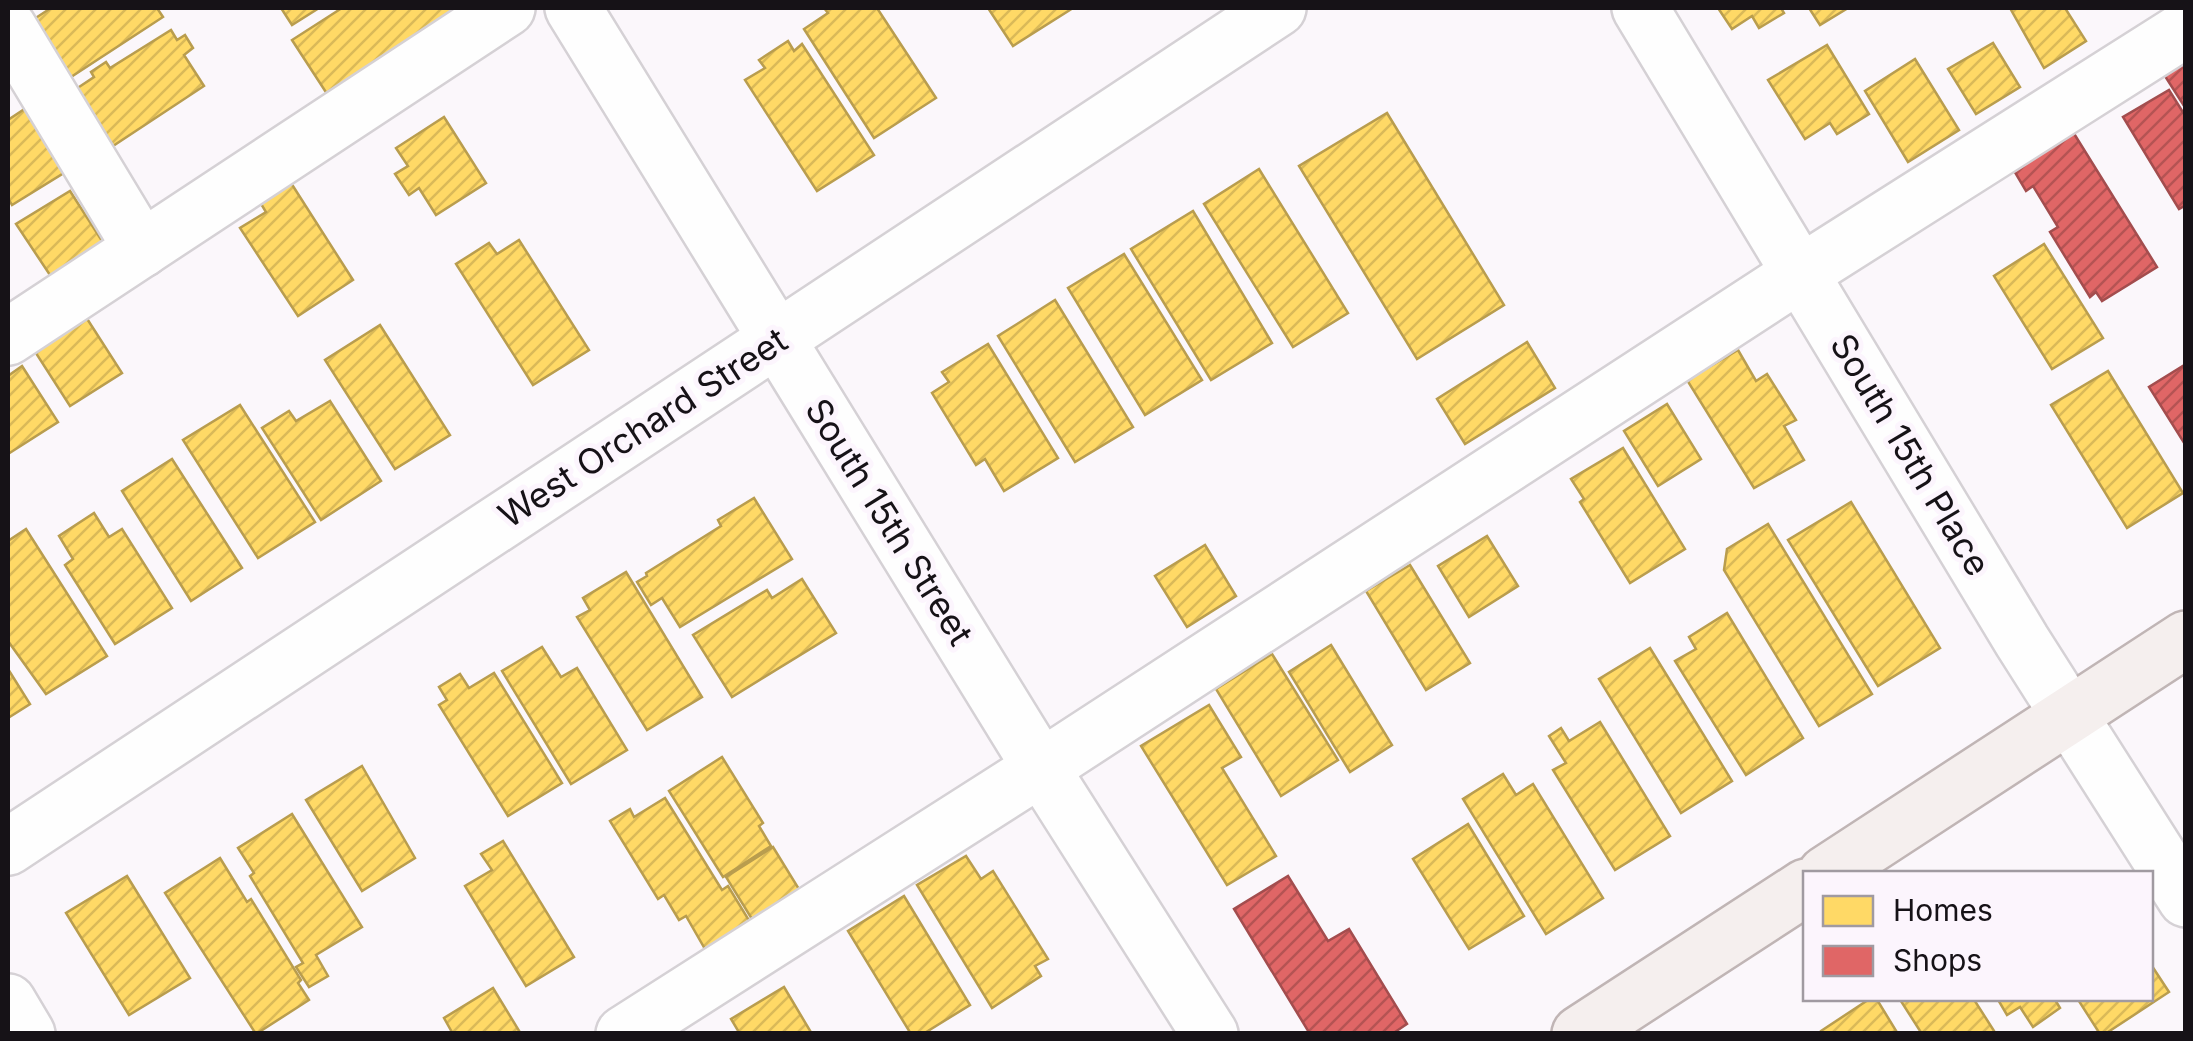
<svg xmlns="http://www.w3.org/2000/svg" width="2193" height="1041" font-family="Inter,sans-serif">
<style>
.homes{fill:url(#homes-hatch);stroke:#b99d4e;stroke-width:2.5}
.shops{fill:url(#shops-hatch);stroke:#a34d4e;stroke-width:2.5}
.lines{fill:none;stroke-linecap:round;stroke-linejoin:round}
.minor-casing{stroke:#d5d1d5;stroke-width:60}
.major-casing{stroke:#c0b5b5;stroke-width:60}
.minor{stroke:#fefefe;stroke-width:55}
.major{stroke:#f5efee;stroke-width:55}
.labels{text-anchor:middle;stroke-width:10;stroke-linejoin:round;paint-order:stroke}
.street-label{font-size:35px;fill:#161217;stroke:#fcf5fd}
</style>
<defs>
<pattern id="homes-hatch" width="6" height="6" patternUnits="userSpaceOnUse" patternTransform="scale(2.5)"><rect width="6" height="6" fill="#ffd966"/><path d="M-1 1l2-2M0 6l6-6M5 7l2-2" fill="none" stroke="#dab958"/></pattern>
<pattern id="shops-hatch" width="6" height="6" patternUnits="userSpaceOnUse" patternTransform="scale(2.5)"><rect width="6" height="6" fill="#e06666"/><path d="M-1 1l2-2M0 6l6-6M5 7l2-2" fill="none" stroke="#b55353"/></pattern>
</defs>
<rect width="100%" height="100%" fill="#fbf7fb"/>
<g class="homes">
<polygon points="51,8 157,8 163,17 71,77 34,19"/>
<polygon points="281,8 319,8 292,25"/>
<polygon points="342,8 462,8 331,100 292,40"/>
<polygon points="824,8 877,8 936,98 874,138 804,29 828,13"/>
<polygon points="988,8 1073,8 1013,46"/>
<polygon points="1718,8 1781,8 1784,13 1759,28 1752,16 1732,29"/>
<polygon points="1809,8 1848,8 1820,25"/>
<polygon points="2010,8 2065,8 2086,41 2044,68"/>
<polygon points="171,30 177,40 185,35 193,48 184,55 204,86 113,146 76,89 94,77 91,72 106,62 110,68"/>
<polygon points="788,41 794,51 802,44 874,155 817,191 745,80 765,68 759,60"/>
<polygon points="1993,43 2020,87 1976,114 1948,69"/>
<polygon points="1827,45 1869,114 1837,134 1830,123 1805,139 1768,80"/>
<polygon points="1915,59 1959,130 1908,162 1865,91"/>
<polygon points="26,108 67,171 12,205 8,198 8,120"/>
<polygon points="1387,113 1504,305 1417,359 1299,166"/>
<polygon points="444,117 486,183 436,215 419,188 409,195 395,174 408,166 396,148"/>
<polygon points="1259,169 1348,313 1293,347 1204,204"/>
<polygon points="284,172 353,280 298,316 240,228 266,212 254,192"/>
<polygon points="70,191 104,244 52,278 16,224"/>
<polygon points="1193,211 1272,343 1211,380 1131,249"/>
<polygon points="519,240 589,350 533,385 456,264 489,243 497,254"/>
<polygon points="2044,244 2103,338 2052,369 1994,276"/>
<polygon points="1124,254 1202,380 1145,415 1068,288"/>
<polygon points="1055,300 1133,427 1075,462 998,336"/>
<polygon points="84,314 122,373 70,406 32,347"/>
<polygon points="380,325 450,435 395,469 325,360"/>
<polygon points="1527,342 1555,388 1465,444 1437,399"/>
<polygon points="988,344 1058,458 1004,491 985,459 976,465 932,393 949,382 942,372"/>
<polygon points="1738,350 1756,381 1767,374 1796,420 1784,426 1804,460 1754,488 1687,380"/>
<polygon points="22,366 58,422 8,454 8,376"/>
<polygon points="2108,371 2183,493 2127,528 2051,405"/>
<polygon points="330,401 381,481 321,520 262,428 289,411 296,421"/>
<polygon points="1667,404 1701,459 1658,486 1624,431"/>
<polygon points="240,405 315,522 258,558 183,440"/>
<polygon points="1623,448 1685,549 1630,583 1580,502 1584,499 1571,479"/>
<polygon points="172,459 242,568 191,601 122,491"/>
<polygon points="754,498 792,559 680,627 662,598 651,605 637,582 647,576 646,573 721,526 718,520"/>
<polygon points="1851,502 1940,648 1878,686 1788,540"/>
<polygon points="94,513 109,537 122,529 172,608 115,644 65,565 73,559 59,536"/>
<polygon points="1768,524 1872,694 1819,726 1724,570 1727,549"/>
<polygon points="26,529 107,656 46,694 8,641 8,541"/>
<polygon points="1487,536 1518,586 1469,617 1438,566"/>
<polygon points="1205,545 1236,596 1187,627 1155,576"/>
<polygon points="1410,565 1470,663 1426,690 1366,591"/>
<polygon points="626,572 702,697 647,730 577,617 590,610 583,598"/>
<polygon points="802,579 836,633 732,697 693,635 767,590 772,598"/>
<polygon points="1727,613 1803,738 1746,775 1675,661 1696,649 1689,637"/>
<polygon points="1331,645 1392,745 1350,772 1289,672"/>
<polygon points="542,647 561,677 577,668 627,750 571,784 502,671"/>
<polygon points="1650,648 1732,781 1681,813 1599,679"/>
<polygon points="1272,654 1338,760 1281,796 1216,689"/>
<polygon points="8,669 30,704 8,718"/>
<polygon points="494,673 562,783 508,816 439,705 447,700 439,687 460,674 469,688"/>
<polygon points="1209,705 1241,757 1222,768 1276,856 1227,885 1141,746"/>
<polygon points="1600,722 1670,836 1615,870 1553,770 1566,763 1549,736 1561,728 1569,741"/>
<polygon points="722,757 763,823 759,826 771,846 723,877 669,791"/>
<polygon points="362,766 415,858 362,891 306,800"/>
<polygon points="1503,774 1516,795 1533,784 1603,898 1546,934 1463,799"/>
<polygon points="665,798 722,890 728,886 750,922 705,949 686,916 679,920 664,895 658,899 610,821 630,809 634,817"/>
<polygon points="292,814 362,927 316,955 328,976 309,987 296,967 303,963 250,876 254,873 238,848"/>
<polygon points="1468,824 1524,916 1469,949 1413,859"/>
<polygon points="503,841 574,957 526,986 465,886 492,870 481,854"/>
<polygon points="773,847 802,894 755,924 726,877"/>
<polygon points="966,856 981,879 993,871 1048,959 1035,966 1041,976 992,1008 917,885"/>
<polygon points="220,858 247,902 251,899 301,980 298,983 309,1000 256,1034 165,893"/>
<polygon points="127,876 190,978 129,1015 66,913"/>
<polygon points="904,896 970,1005 923,1034 911,1034 848,931"/>
<polygon points="2150,963 2169,992 2105,1034 2100,1034 2077,998 2150,998"/>
<polygon points="784,987 812,1034 740,1034 731,1019"/>
<polygon points="493,988 521,1034 453,1034 444,1018"/>
<polygon points="1871,998 1876,998 1898,1034 1822,1034 1821,1031"/>
<polygon points="1899,998 1973,998 1996,1034 1922,1034"/>
<polygon points="1997,998 2054,998 2060,1008 2033,1027 2020,1007 2007,1015"/>
</g>
<g class="shops">
<polygon points="2186,60 2186,109 2163,73"/>
<polygon points="2169,90 2186,117 2186,205 2179,209 2123,117"/>
<polygon points="2073,132 2157,267 2102,301 2096,292 2090,297 2050,232 2058,227 2033,186 2026,191 2013,169"/>
<polygon points="2186,364 2186,446 2149,387"/>
<polygon points="1288,876 1328,941 1349,929 1407,1024 1392,1034 1310,1034 1234,909"/>
</g>
<g class="lines">
<defs>
<g id="minor">
<polyline points="573,8 1041,768 1210,1034"/>
<polyline points="1640,8 2022,641 2186,899"/>
<polyline points="8,27 142,249"/>
<polyline points="8,337 507,8"/>
<polyline points="8,847 1278,8"/>
<polyline points="8,1002 27,1034"/>
<polyline points="624,1034 1041,768 1801,273 2186,29"/>
</g>
<g id="major">
<polyline points="1826,874 2186,639"/>
<polyline points="1580,1034 1806,887"/>
</g>
</defs>
<use href="#minor" class="minor-casing"/>
<use href="#major" class="major-casing"/>
<use href="#minor" class="minor"/>
<use href="#major" class="major"/>
</g>
<g class="labels">
<g class="street-label">
<text transform="translate(643 428) rotate(-33)" y="12">West Orchard Street</text>
<text transform="translate(1910 455) rotate(59)" y="12">South 15th Place</text>
<text transform="translate(889 522) rotate(58)" y="12">South 15th Street</text>
</g>
</g>
<rect width="2193" height="1041" fill="none" stroke="#161217" stroke-width="20"/>
<rect x="1803" y="871" width="350" height="130" fill="#fcf5fd" stroke="#a09aa1" stroke-width="2.5"/>
<rect x="1823" y="896" width="50" height="30" fill="#ffd966" stroke="#a09aa1" stroke-width="2.5"/>
<text x="1893" y="921" font-size="30" fill="#161217">Homes</text>
<rect x="1823" y="946" width="50" height="30" fill="#e06666" stroke="#a09aa1" stroke-width="2.5"/>
<text x="1893" y="971" font-size="30" fill="#161217">Shops</text>
</svg>
